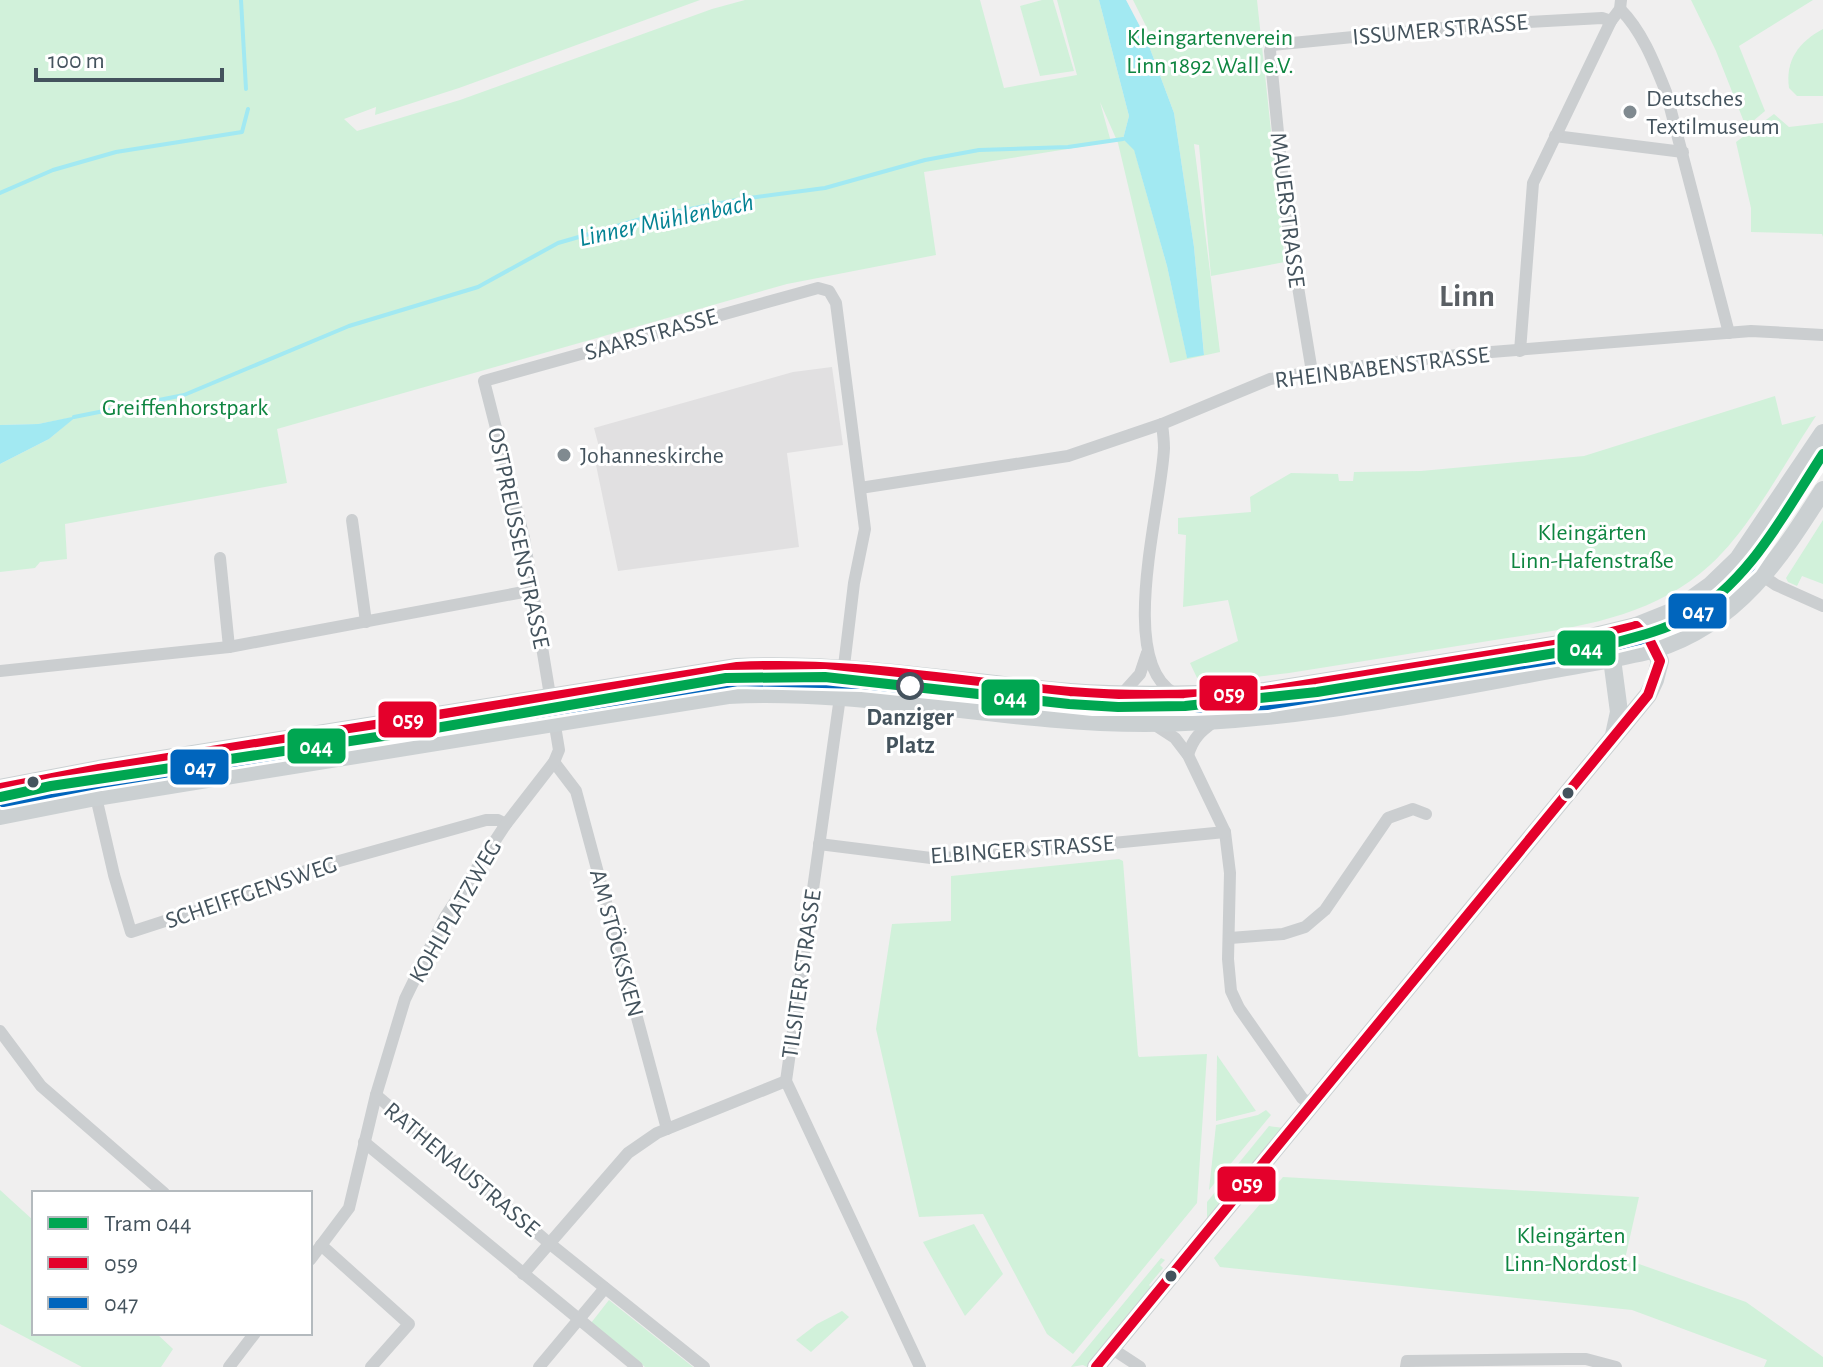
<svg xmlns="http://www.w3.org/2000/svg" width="1823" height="1367" font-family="'Alegreya Sans',sans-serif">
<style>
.education{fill:#e1e0e1}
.green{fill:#d1f1da}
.water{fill:#a2e9f2}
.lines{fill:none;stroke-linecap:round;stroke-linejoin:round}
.stream{stroke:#a2e9f2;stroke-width:4}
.street{stroke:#cbced0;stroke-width:12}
.secondary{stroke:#cbd0d2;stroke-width:18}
.bus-1-casing{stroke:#fff;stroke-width:16}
.bus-2-casing{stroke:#fff;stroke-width:16}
.bus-1{stroke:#e4002b;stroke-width:10}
.bus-2{stroke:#0065bd;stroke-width:10}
.tram-1-casing{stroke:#fff;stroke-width:16}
.tram-1{stroke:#00a651;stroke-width:10}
.poi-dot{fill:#808a90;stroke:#fff;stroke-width:3}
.stop-dot{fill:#fff;stroke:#44535d;stroke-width:4}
.bus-dot{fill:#44535d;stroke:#fff;stroke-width:3}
.labels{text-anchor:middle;stroke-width:6;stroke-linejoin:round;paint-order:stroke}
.street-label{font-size:24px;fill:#44535d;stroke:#fff}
.park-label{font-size:24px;fill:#0e8540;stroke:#fff}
.poi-label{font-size:24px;fill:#44535d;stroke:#fff;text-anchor:start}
.stop-label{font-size:24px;font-weight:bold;fill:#44535d;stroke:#fff}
.water-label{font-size:26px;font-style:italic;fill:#038293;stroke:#fff}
.district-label{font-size:32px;font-weight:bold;fill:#5a5f64;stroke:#fff}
.line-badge{stroke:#fff;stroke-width:3}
.badge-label{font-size:22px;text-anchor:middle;font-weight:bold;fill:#fff}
</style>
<rect width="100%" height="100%" fill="#f0efef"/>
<polygon class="education" points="832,367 843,445 787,453 799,547 618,571 596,465 603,462 594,428 793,372"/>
<g class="green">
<polygon points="0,0 700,0 459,88 375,115 376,107 344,119 357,131 460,100 712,9 745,0 980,0 1004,88 1077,75 1057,0 1099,0 1129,116 1123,139 1134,149 1167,266 1187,357 1204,354 1194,247 1174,113 1146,38 1150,34 1133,0 1257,0 1285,262 1211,276 1199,145 1194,144 1220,352 1170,363 1118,143 1100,102 1111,142 924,172 936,255 787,284 277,429 287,483 65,524 67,559 40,562 35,568 0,572 0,464 49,439 75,417 38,424 0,425"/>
<polygon points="1042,0 1053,0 1074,71 1040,76 1020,6"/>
<polygon points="1691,0 1813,0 1739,46 1765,111 1746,127 1716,51"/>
<path d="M1823,29V96H1797L1789,88C1785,60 1799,42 1823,29Z"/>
<polygon points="1774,114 1789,127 1823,123 1823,237 1822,234 1751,232 1751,208 1736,142"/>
<path d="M1775,396L1782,425L1816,416C1785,462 1750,529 1710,565C1646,624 1558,629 1476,643C1414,653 1352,663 1289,673L1240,679L1198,680L1190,663L1238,641L1228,600L1183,607L1186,535L1178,534V518L1251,512L1250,497L1291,473L1338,474L1339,481H1353L1354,472L1421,471L1584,456Z"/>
<polygon points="1823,520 1823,584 1802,576 1797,586 1788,582 1786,578"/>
<polygon points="1119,859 1123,861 1138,1055 1139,1057 1207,1054 1197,1203 1073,1354 1047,1334 983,1214 919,1217 876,1029 892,924 951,921 951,876"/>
<polygon points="1217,1055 1256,1111 1216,1121"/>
<polygon points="1266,1110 1271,1115 1209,1190 1216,1125 1258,1115"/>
<polygon points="1269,1126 1284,1128 1207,1222 1207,1202"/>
<polygon points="1283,1177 1639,1197 1625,1259 1746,1302 1823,1357 1823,1367 1764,1367 1767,1360 1632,1310 1220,1267 1214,1258"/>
<polygon points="0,1190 34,1221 34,1333 156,1333 173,1349 161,1367 82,1367 0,1324"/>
<polygon points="974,1224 1003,1274 965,1316 923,1242"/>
<polygon points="1161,1258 1165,1260 1160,1265 1163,1268 1149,1285 1152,1288 1087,1367 1083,1365 1071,1367"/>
<polygon points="609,1300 693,1367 645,1367 591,1323"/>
<polygon points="842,1311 849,1317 811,1352 796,1340 817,1324"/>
</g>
<g class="water">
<polygon points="1099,0 1126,0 1146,38 1174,113 1194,247 1204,355 1187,358 1167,266 1134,150 1123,139 1129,116"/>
<polygon points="77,416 49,439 0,464 0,425 38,424"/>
</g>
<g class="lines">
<g class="stream">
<polyline points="241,0 246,89"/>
<polyline points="0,193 53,170 116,152 242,132 248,109"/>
<polyline points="74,417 184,395 349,326 478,287 558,243 648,217 742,199 825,188 925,160 979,150 1068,147 1123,139"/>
</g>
<g class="street">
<path d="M1620,9C1642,31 1654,62 1666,92L1729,333"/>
<polyline points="1555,136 1683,152"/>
<polyline points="1520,351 1533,183 1611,21 1620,9 1621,0"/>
<polyline points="1312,372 1286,214 1270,51 1272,45 1475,25 1602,18 1611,21"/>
<path d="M1162,424C1163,432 1164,440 1164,448C1162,504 1116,661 1174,693"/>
<polyline points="860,488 1068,456 1162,424 1270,379 1312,372 1466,354 1751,331 1823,335"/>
<polyline points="352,520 366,622"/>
<polyline points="220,558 229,647"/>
<polyline points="1738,559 1776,585 1823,606"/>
<polyline points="844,666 847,679 840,697 786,1081 920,1367"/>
<polyline points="0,671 229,647 534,590"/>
<polyline points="1122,694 1140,674 1147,653"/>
<polyline points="1155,725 1175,738 1188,755 1225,832 1230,873 1228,959 1231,991 1239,1008 1302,1098 1311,1105"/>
<path d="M1188,755C1193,738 1200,732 1215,721"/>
<polyline points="554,762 576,791 667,1129"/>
<polyline points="96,797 114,875 131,932 202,909 314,868 486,820 498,820 506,824"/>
<polyline points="819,844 931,858 971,857 1225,832"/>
<polyline points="1230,938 1283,934 1305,927 1325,910 1388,818 1413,809 1426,814"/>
<polyline points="0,1031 41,1086 164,1193"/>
<polyline points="376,1095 549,1243 704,1367"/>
<polyline points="364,1142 637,1367"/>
<polyline points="321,1245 409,1324 371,1367"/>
<polyline points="310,1260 349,1208 376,1095 405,999 445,917 506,824 554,762 559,750 524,538 484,381 818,288 829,291 836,303 865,529 854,583 844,666 836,687 840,697"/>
<polyline points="523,1274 628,1153 657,1133 786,1081"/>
<polyline points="1111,1348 1140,1367"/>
<polyline points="229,1367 255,1333"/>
<polyline points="539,1367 605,1288"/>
<polyline points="1406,1367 1407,1361 1567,1359 1586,1359 1616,1367"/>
</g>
<g class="secondary">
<polyline points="1614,735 1619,712 1612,659 1616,650"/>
<path d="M0,788L99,769L737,667C850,662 959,682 1070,692C1135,697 1200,695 1265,691L1566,643L1636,626L1676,610L1711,585L1738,559L1823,433"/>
<path d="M0,816L96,797L728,695C868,688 1006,723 1145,723C1300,723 1459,685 1612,659C1626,655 1641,653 1655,649C1737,624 1780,558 1823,490"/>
<polyline points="1096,1367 1648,695 1655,680 1660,661 1649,639 1636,626"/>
</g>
<defs>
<g id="bus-1">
<path d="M0,788L99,769L737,667C850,661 958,682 1070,692C1134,697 1201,695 1265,691L1566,643L1636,626"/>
<polyline points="1096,1367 1648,695 1660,661 1649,639 1636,626"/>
</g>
<polyline id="bus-2" points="3,802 101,783 738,681 862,684 1093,708 1192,708 1267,705 1568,657 1639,640 1681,623 1719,596 1750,567 1823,458"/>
</defs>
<use href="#bus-1" class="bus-1-casing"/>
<use href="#bus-2" class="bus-2-casing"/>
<use href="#bus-1" class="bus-1"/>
<use href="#bus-2" class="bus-2"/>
<defs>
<path id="tram-1" d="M0,797L51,786L430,729L726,678L825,677L1069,704L1118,707L1185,706L1317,692L1610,644C1636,637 1662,631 1686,618C1749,583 1785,512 1823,454"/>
</defs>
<use href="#tram-1" class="tram-1-casing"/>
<use href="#tram-1" class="tram-1"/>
</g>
<g class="poi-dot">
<circle cx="1630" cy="112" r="8"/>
<circle cx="564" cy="455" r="8"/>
</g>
<circle class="stop-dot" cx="910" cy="686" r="12"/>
<g class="bus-dot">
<circle cx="33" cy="782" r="7"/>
<circle cx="1568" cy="793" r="7"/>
<circle cx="1171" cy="1276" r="7"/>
</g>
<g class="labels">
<g class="street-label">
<text transform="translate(1440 29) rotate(-5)" y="8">ISSUMER STRASSE</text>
<text transform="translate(1288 210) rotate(83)" y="8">MAUERSTRASSE</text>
<text transform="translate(651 334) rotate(-16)" y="8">SAARSTRASSE</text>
<text transform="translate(1382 367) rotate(-7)" y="8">RHEINBABENSTRASSE</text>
<text transform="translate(519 538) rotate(78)" y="8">OSTPREUSSENSTRASSE</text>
<text transform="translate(1022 849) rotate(-4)" y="8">ELBINGER STRASSE</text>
<text transform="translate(251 892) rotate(-19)" y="8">SCHEIFFGENSWEG</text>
<text transform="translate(455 911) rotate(-60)" y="8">KOHLPLATZWEG</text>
<text transform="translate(617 943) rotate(75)" y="8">AM STÖCKSKEN</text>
<text transform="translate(801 974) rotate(-82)" y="8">TILSITER STRASSE</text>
<text transform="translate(462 1169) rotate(40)" y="8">RATHENAUSTRASSE</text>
</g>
<g class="park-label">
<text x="1210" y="45">Kleingartenverein<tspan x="1210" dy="28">Linn 1892 Wall e.V.</tspan></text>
<text x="185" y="415">Greiffenhorstpark</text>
<text x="1592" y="540">Kleingärten<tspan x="1592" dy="28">Linn-Hafenstraße</tspan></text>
<text x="1571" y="1243">Kleingärten<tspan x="1571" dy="28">Linn-Nordost I</tspan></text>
</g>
<g class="poi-label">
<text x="1646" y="106">Deutsches<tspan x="1646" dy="28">Textilmuseum</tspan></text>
<text x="580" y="463">Johanneskirche</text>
</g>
<g class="stop-label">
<text x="910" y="725">Danziger<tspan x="910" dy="28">Platz</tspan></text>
</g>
<g class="water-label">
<text transform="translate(666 219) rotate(-12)" y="9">Linner Mühlenbach</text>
</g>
<g class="district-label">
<text x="1467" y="306">Linn</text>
</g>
</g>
<g class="line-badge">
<rect x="1667" y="592" width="61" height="38" rx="8" fill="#0065bd"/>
<rect x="1556" y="629" width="61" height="38" rx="8" fill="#00a651"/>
<rect x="1198" y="674" width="61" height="38" rx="8" fill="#e4002b"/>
<rect x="980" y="678" width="61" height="39" rx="8" fill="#00a651"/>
<rect x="377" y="700" width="61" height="39" rx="8" fill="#e4002b"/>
<rect x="286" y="727" width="61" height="38" rx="8" fill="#00a651"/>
<rect x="169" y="748" width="61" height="38" rx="8" fill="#0065bd"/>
<rect x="1216" y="1165" width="61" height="38" rx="8" fill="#e4002b"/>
</g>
<g class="badge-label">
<text x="1698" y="619">047</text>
<text x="1586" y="656">044</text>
<text x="1229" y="701">059</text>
<text x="1010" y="705">044</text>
<text x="408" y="727">059</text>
<text x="316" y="754">044</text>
<text x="200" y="775">047</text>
<text x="1247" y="1191">059</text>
</g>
<rect x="32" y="1191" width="280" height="144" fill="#ffffff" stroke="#b4babe" stroke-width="2"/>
<rect x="48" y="1217" width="40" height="12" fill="#00a651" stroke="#b4babe" stroke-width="2"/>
<text x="104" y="1231" font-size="24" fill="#44535d">Tram 044</text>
<rect x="48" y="1257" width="40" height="12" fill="#e4002b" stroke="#b4babe" stroke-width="2"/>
<text x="104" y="1271" font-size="24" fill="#44535d">059</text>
<rect x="48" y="1297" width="40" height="12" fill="#0065bd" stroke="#b4babe" stroke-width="2"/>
<text x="104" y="1311" font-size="24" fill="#44535d">047</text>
<path d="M36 68v12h186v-12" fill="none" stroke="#44535d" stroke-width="4"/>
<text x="48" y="68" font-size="24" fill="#44535d" stroke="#ffffff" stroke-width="6" paint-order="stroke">100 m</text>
</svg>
